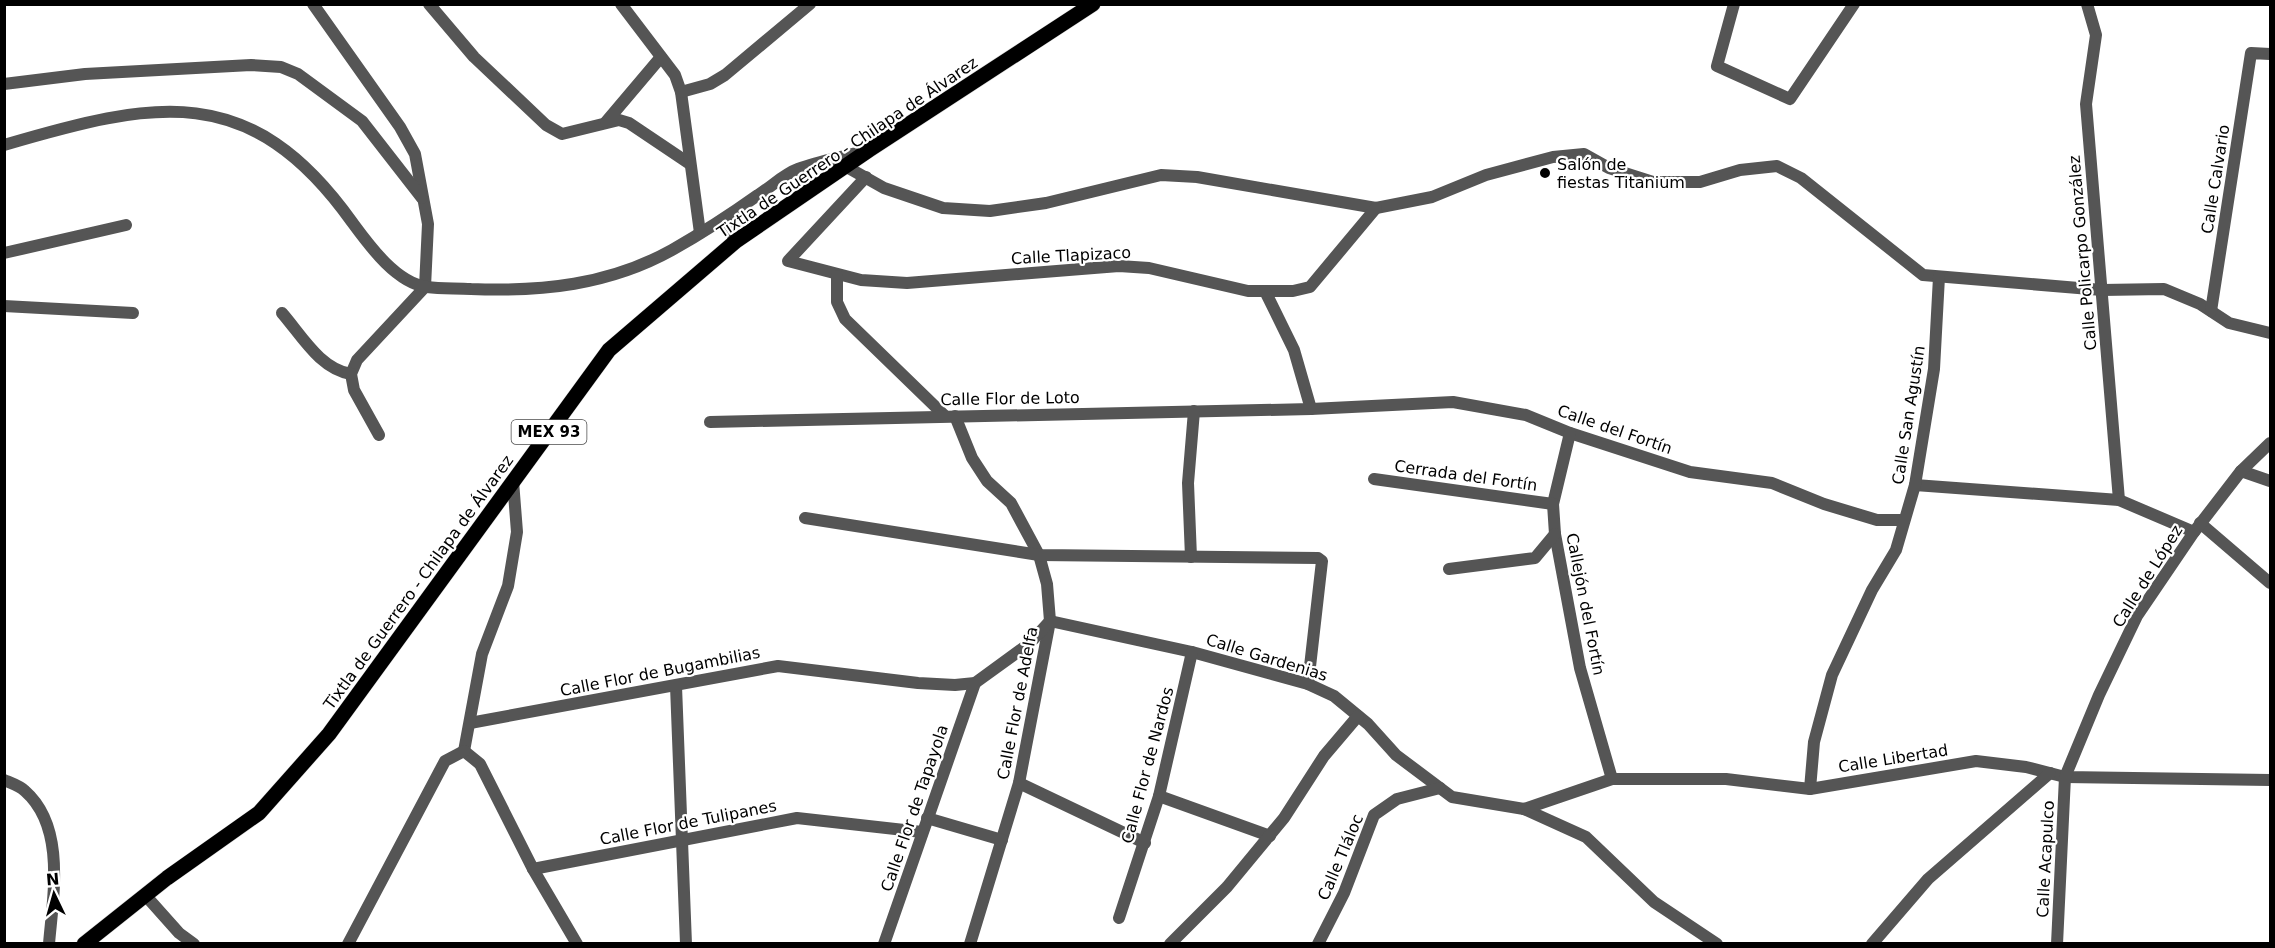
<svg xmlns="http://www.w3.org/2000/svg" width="2275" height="948" font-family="'DejaVu Sans',sans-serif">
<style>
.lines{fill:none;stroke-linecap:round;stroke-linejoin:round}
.primary-casing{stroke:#dbdbdb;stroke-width:16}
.minor{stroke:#555;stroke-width:12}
.primary{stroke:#000;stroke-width:15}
.poi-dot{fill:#000;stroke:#fff;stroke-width:2}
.labels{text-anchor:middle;stroke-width:4.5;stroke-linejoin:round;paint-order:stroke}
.shield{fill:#fff;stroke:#4c4c4c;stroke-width:1.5}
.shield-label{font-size:15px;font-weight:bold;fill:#000}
.street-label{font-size:16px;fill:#000;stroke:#fff}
.poi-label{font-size:16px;fill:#000;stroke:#fff;text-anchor:start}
</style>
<rect width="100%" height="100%" fill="#fff"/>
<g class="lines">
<defs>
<polyline id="primary" points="84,944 167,878 259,813 329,734 609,350 736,241 869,150 1093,4"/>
</defs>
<use href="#primary" class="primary-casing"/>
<g class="minor">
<polyline points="313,4 400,127 415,154 428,224 425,287 357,360 351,374 354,390 379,435"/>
<polyline points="429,4 474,57 546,125 562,134 619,120 629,123 690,164"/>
<polyline points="621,4 675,75 681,92 700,233"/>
<polyline points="1734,4 1717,66 1790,99 1854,4"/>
<polyline points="2087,4 2096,35 2086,104 2119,500"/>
<polyline points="4,84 85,74 251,65 281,67 298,74 362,121 422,198"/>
<polyline points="681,92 710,84 725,75 810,4"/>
<polyline points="606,122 661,57"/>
<path d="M4,145C154,101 250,79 352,222C369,245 396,283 427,287C441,289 456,288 471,289C541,292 609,285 672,250C702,233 730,215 758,195C771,187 784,174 798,169C819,161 843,157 864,151"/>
<polyline points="845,166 884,188 943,208 990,211 1046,203 1161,175 1197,177 1376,208 1432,197 1486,175 1553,157 1584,154 1609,168 1653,182 1700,182 1740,170 1777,166 1801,178 1923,275 2102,290 2164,289 2200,304 2229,323 2270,333"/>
<polyline points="866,177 788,261 861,280 907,283 1119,266 1149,268 1248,291 1293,291 1310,287 1376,208"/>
<polyline points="723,220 736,241"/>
<polyline points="4,253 126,225"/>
<polyline points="837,276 837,302 845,319 945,416"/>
<polyline points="1265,291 1294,350 1311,409"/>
<polyline points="4,306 133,313"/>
<polyline points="2211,311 2251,53 2270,54"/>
<path d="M282,313C302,336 320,369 351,374"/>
<polyline points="955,416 972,458 987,481 1011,503 1039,555 1047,584 1050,621 1019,783 970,944"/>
<polyline points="710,422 1311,409 1453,402 1526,415 1570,433 1690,472 1772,483 1824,504 1877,520 1903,520"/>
<polyline points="1570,433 1553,504 1555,534 1580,668 1612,779"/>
<polyline points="2241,471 2270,481"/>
<polyline points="1374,479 1553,504"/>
<polyline points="1915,485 2119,500 2194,532"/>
<polyline points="805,518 1039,555 1318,558 1322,561 1308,684"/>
<polyline points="2200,523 2270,583"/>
<polyline points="1191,557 1188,483 1194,411"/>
<polyline points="1449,569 1535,558 1555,534"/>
<polyline points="676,686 686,944"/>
<polyline points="470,723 778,666 918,683 955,685 975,683 1030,643 1050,621 1192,652 1308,684 1334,696 1368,724 1396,755 1452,797 1524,809 1586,837 1654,902 1717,944"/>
<polyline points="464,751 482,654 508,586 517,532 513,481"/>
<polyline points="464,751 480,764 533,869 577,944"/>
<path d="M4,780C11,783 20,786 25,791C66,827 53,896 49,944"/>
<polyline points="1019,783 1145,843"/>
<polyline points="1810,789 1814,742 1832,675 1872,590 1896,550 1915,485 1934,369 1939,277"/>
<polyline points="1159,796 1270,836"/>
<polyline points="1524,809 1612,779 1726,779 1810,789 1976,761 2026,767 2065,777 2270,780"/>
<polyline points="927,818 1002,840"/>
<polyline points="533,869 797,818 922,832"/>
<polyline points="146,896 179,933 194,944"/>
<polyline points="1119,918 1159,796 1192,652"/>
<polyline points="348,944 445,761 464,751"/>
<polyline points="884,944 975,683"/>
<polyline points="1170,944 1227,887 1284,818 1324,756 1358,716"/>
<polyline points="1318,944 1344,893 1374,815 1397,799 1440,788"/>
<polyline points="1872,944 1928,879 2050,773"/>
<polyline points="2057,944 2065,777 2099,695 2137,616 2194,532 2241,471 2270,443"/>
</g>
<use href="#primary" class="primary"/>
</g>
<circle class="poi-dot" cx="1545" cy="173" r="6"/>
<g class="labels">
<rect class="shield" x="511.5" y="420" width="75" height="24" rx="4.5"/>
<g class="shield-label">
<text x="549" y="437">MEX 93</text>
</g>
<g class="street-label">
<text transform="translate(847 147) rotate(-34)" y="6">Tixtla de Guerrero - Chilapa de Álvarez</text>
<text transform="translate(2215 179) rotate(-81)" y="6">Calle Calvario</text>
<text transform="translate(2082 253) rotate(-95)" y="6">Calle Policarpo González</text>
<text transform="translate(1071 255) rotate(-3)" y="6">Calle Tlapizaco</text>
<text transform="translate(1010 398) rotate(-1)" y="6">Calle Flor de Loto</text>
<text transform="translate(1908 415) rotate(-81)" y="6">Calle San Agustín</text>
<text transform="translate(1615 429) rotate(19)" y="6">Calle del Fortín</text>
<text transform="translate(1466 475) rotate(8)" y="6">Cerrada del Fortín</text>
<text transform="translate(2147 576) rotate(-58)" y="6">Calle de López</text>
<text transform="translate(418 582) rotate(-54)" y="6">Tixtla de Guerrero - Chilapa de Álvarez</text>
<text transform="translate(1586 604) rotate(79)" y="6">Callejón del Fortín</text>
<text transform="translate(1267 657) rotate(17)" y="6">Calle Gardenias</text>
<text transform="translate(660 671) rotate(-11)" y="6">Calle Flor de Bugambilias</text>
<text transform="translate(1017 703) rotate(-79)" y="6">Calle Flor de Adelfa</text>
<text transform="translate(1893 758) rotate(-9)" y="6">Calle Libertad</text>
<text transform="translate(1147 765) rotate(-75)" y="6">Calle Flor de Nardos</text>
<text transform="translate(914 808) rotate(-71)" y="6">Calle Flor de Tapayola</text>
<text transform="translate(688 822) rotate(-11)" y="6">Calle Flor de Tulipanes</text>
<text transform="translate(1340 857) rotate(-67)" y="6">Calle Tláloc</text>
<text transform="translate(2045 859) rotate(-87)" y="6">Calle Acapulco</text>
</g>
<g class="poi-label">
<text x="1557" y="170">Salón de<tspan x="1557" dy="18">fiestas Titanium</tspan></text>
</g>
</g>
<rect width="2275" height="948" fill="none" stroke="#000000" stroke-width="12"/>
<g transform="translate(54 894) rotate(355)" stroke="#ffffff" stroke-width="4.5" paint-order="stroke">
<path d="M0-4.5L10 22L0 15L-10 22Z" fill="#000000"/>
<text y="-9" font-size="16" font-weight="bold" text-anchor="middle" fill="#000000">N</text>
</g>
</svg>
